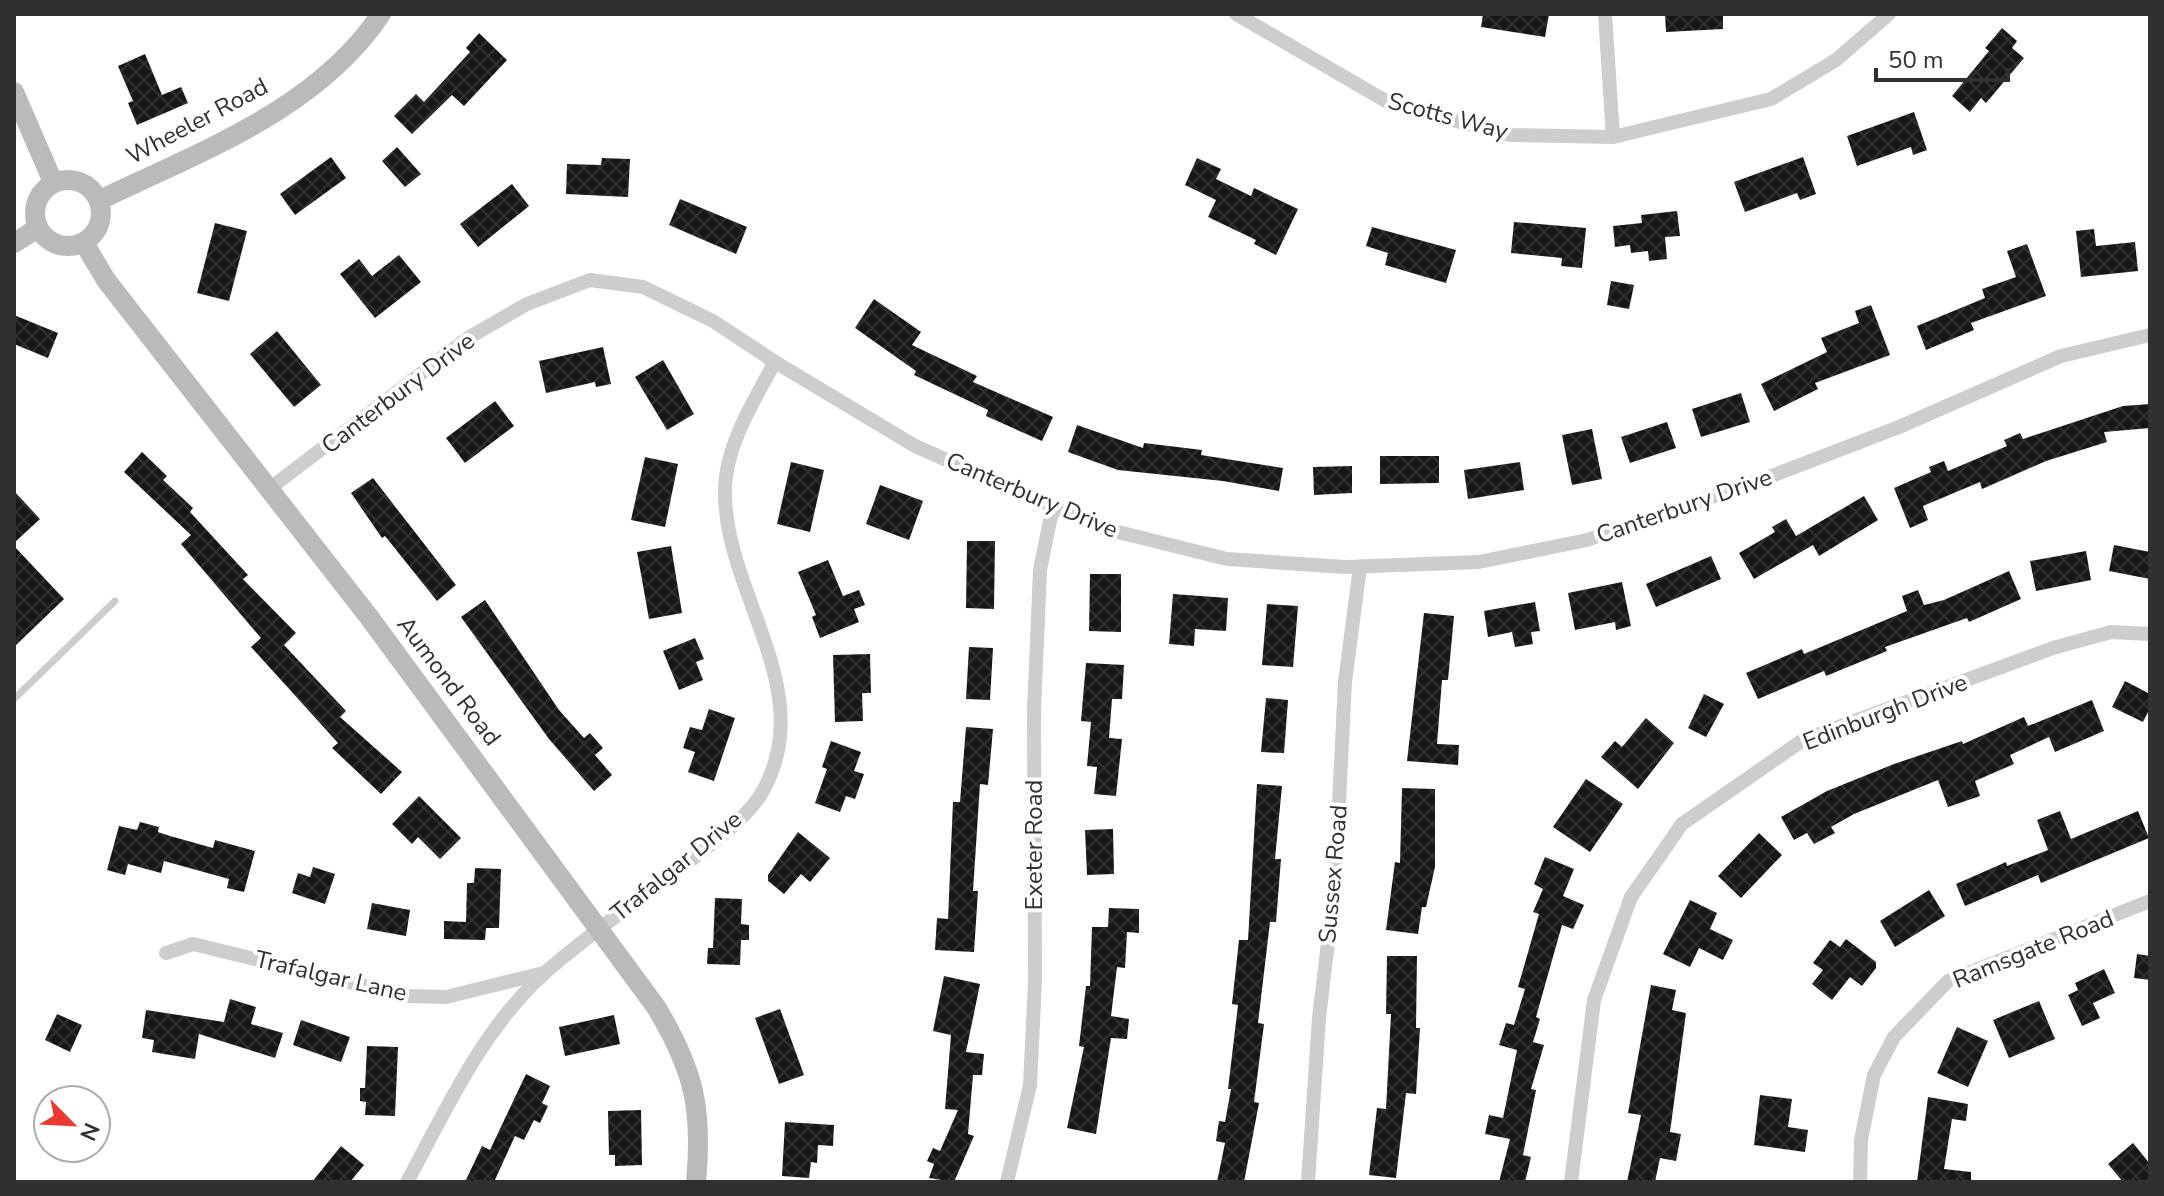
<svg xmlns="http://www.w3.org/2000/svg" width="2164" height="1196" font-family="'Nunito Sans',sans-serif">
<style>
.building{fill:url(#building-cross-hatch)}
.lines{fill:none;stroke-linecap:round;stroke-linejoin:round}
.lane{stroke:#cdcdcd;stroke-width:7}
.street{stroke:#cdcdcd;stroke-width:14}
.secondary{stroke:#bababa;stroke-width:20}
.labels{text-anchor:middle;stroke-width:8;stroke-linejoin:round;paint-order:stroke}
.street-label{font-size:24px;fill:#303030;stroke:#fff}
</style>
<defs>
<pattern id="building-cross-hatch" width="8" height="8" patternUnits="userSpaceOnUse" patternTransform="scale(2)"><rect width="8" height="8" fill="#171717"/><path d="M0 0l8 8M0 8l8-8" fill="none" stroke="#303030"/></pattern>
</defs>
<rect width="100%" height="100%" fill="#fff"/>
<g class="building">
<polygon points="1483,14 1549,14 1545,37 1481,27"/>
<polygon points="1665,14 1723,14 1723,29 1666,32"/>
<polygon points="2002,28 2017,41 2012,48 2024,58 1986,103 1981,98 1970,112 1952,96 1989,51 1985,48"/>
<polygon points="479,33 507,60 464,106 452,95 412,134 394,116 416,94 424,102 470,52 466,48"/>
<polygon points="145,54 162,95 181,87 188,103 137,125 128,103 133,101 118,66"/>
<polygon points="1914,112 1927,150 1913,155 1911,147 1857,166 1847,136"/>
<polygon points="397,147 421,174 405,187 382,161"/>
<polygon points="331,157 346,178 295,215 280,194"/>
<polygon points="1803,157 1816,194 1800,200 1797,193 1745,212 1734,182"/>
<polygon points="602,158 630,159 628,197 566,194 567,164 601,165"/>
<polygon points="1197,158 1221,169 1216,179 1251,196 1254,188 1298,209 1276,255 1254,244 1256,240 1208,217 1216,200 1185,185"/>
<polygon points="512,184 529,206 478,247 460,224"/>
<polygon points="680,199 747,227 736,254 669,225"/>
<polygon points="1677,211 1680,236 1665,237 1667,259 1649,261 1648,251 1631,253 1630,245 1615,247 1613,226 1642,223 1641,215"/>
<polygon points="1514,222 1586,228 1582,268 1561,266 1562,258 1511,253"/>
<polygon points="215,223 247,231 229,301 197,293"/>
<polygon points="1372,227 1456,250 1446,283 1385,265 1388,253 1366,246"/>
<polygon points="2094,229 2096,246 2135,242 2138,271 2081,277 2076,231"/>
<polygon points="2027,244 2046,296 1971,323 1974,330 1926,350 1917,326 1985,298 1982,289 2016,277 2007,251"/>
<polygon points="399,255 421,282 375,318 340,274 359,259 372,276"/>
<polygon points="1611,281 1634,285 1629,309 1607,305"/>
<polygon points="874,299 921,332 912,345 977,376 973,382 1053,417 1042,441 986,416 988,410 914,375 916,371 855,328"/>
<polygon points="1871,305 1890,355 1815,383 1818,389 1774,411 1761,384 1827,352 1821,338 1859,323 1855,311"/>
<polygon points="14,315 58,333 48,358 14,344"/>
<polygon points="277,331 321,385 294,407 250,354"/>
<polygon points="603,347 611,384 596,387 595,382 546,393 539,361"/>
<polygon points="663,360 694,414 667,430 635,377"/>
<polygon points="1741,393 1750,422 1701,437 1692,409"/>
<polygon points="495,401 514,426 465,463 446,438"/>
<polygon points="2150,404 2150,428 2104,432 2107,442 2046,461 1982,489 1980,482 1923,506 1928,520 1910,528 1894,488 1931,472 1929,467 1944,461 1948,471 2007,446 2004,440 2020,433 2023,439 2123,406"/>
<polygon points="1667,422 1676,448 1630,463 1621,437"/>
<polygon points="1077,425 1143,448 1144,443 1202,450 1201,455 1283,468 1279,491 1223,481 1118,470 1068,452"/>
<polygon points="1592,429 1602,479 1572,485 1562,435"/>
<polygon points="142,452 167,476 163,480 193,508 190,512 248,575 243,579 296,633 284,645 346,711 340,717 402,772 381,794 332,748 338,743 251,647 261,638 181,544 191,535 124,472"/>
<polygon points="1380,456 1439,456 1439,483 1380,484"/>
<polygon points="645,457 678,464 665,527 631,520"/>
<polygon points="791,462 824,470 810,532 777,524"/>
<polygon points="1520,462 1524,490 1468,499 1464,470"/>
<polygon points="1352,466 1352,493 1314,495 1313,467"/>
<polygon points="373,478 456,585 437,601 385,536 382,538 351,493"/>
<polygon points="880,485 923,501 909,540 866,524"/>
<polygon points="14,491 40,519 14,543"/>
<polygon points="1864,496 1878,520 1819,556 1813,545 1754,579 1739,553 1775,532 1772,527 1786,519 1796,536"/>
<polygon points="967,541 995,541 994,609 966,608"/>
<polygon points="2114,545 2150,552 2150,579 2109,571"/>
<polygon points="14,546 64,599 14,647"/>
<polygon points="671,546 682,613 649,619 637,552"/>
<polygon points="2086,551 2091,580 2036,591 2030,561"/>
<polygon points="1711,556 1721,579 1656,607 1646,584"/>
<polygon points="828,560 843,596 859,590 865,605 854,609 859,622 820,638 812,617 816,615 798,572"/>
<polygon points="2009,571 2021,599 1969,622 1967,618 1885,647 1887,651 1826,676 1824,671 1758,699 1746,673 1802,649 1804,654 1907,611 1902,596 1918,590 1924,605 1944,600"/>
<polygon points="1090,574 1121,574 1121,632 1089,631"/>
<polygon points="1622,582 1631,626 1616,630 1615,622 1575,630 1568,593"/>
<polygon points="1173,594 1228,598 1226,631 1195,629 1194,646 1169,644"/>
<polygon points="485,600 559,710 584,738 590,733 603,748 595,755 612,775 594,791 549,739 461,617"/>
<polygon points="1535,602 1540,631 1531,632 1533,644 1515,647 1512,632 1488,637 1484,611"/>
<polygon points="1267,604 1298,606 1293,667 1262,665"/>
<polygon points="1424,613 1454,616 1448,680 1442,680 1437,744 1459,745 1458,765 1407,761"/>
<polygon points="695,638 704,659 696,662 703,680 679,690 663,651"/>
<polygon points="969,647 993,648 990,700 966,699"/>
<polygon points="870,654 871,693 862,693 863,721 835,722 833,655"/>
<polygon points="1086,663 1124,665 1122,699 1112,699 1109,738 1122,739 1116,796 1094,794 1097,767 1087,766 1091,722 1081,721"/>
<polygon points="2125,681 2150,694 2150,708 2143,722 2112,707"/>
<polygon points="1704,694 1724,704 1706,737 1688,728"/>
<polygon points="1266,698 1288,700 1284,753 1261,752"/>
<polygon points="2092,700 2104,731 2055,752 2049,737 2010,755 2014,764 1975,781 1980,796 1948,807 1938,780 1854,814 1831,827 1835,833 1814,844 1807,833 1794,840 1781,817 1827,791 1894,764 1962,741 1963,744 2024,717 2028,726"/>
<polygon points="709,709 735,718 714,781 688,772 695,752 683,748 690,727 702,730"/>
<polygon points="1646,718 1674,743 1638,789 1601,757 1615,741 1622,747"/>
<polygon points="966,727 993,729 988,785 980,784 973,891 978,891 974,952 935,950 937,918 948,919 953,802 960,802"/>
<polygon points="831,741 861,752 854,771 864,774 855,799 846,796 840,812 815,803 827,769 822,767"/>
<polygon points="1586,779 1623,804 1590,852 1553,827"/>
<polygon points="1257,784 1282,786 1275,859 1281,859 1276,922 1270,922 1258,1023 1264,1024 1254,1102 1259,1103 1244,1182 1217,1182 1225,1143 1216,1141 1219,1121 1225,1122 1231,1089 1228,1089 1238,1005 1232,1004 1239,940 1248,940"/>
<polygon points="1402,788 1435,789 1435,867 1426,907 1422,907 1418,934 1386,930 1395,862 1400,863"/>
<polygon points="419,796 461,838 440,859 418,837 412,844 392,824"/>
<polygon points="2060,811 2071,839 2138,811 2149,838 2041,883 2038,875 1965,906 1956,884 2006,862 2007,866 2048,850 2037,820"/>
<polygon points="140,822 159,827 158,832 170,836 213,848 215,840 255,851 244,892 227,888 229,879 164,861 161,873 128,864 125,875 107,870 119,826 137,830"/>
<polygon points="1113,829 1114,874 1087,875 1085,830"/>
<polygon points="798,832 830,858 810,882 801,874 784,894 768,881 768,875"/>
<polygon points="1759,833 1782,855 1741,898 1718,876"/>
<polygon points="1545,857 1574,869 1563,896 1584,905 1573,929 1562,925 1536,1017 1540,1019 1533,1042 1544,1045 1531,1089 1536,1090 1523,1155 1531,1157 1525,1182 1499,1182 1510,1139 1485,1134 1489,1115 1503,1118 1517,1050 1499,1045 1506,1023 1514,1025 1525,989 1518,987 1539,914 1533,912 1543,889 1534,884"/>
<polygon points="313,867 335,874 325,904 292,893 298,873 310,877"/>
<polygon points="475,868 501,869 499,928 486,928 485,940 444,939 444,921 466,922 467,883 474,883"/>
<polygon points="1929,890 1945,916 1895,947 1880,921"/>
<polygon points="715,898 742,899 741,924 749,925 749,940 741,940 740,965 707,964 708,948 713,948"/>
<polygon points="1690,900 1717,913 1710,929 1733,940 1723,960 1699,948 1690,967 1663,954"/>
<polygon points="372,903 410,910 406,936 367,929"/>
<polygon points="1109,908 1139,909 1139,933 1127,932 1125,968 1117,967 1111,1016 1129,1019 1127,1039 1111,1038 1096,1134 1067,1128 1084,1047 1079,1046 1086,986 1090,986 1092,927 1108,927"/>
<polygon points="1846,939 1876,962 1876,968 1862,986 1850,977 1832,1000 1812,984 1823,970 1813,963 1830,940 1840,947"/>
<polygon points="2137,954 2150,956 2150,980 2134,978"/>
<polygon points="1387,956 1417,956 1416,1028 1420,1028 1416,1094 1406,1093 1396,1178 1369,1175 1377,1108 1386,1109 1391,1014 1386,1014"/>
<polygon points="2104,969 2115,993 2093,1003 2100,1018 2082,1026 2068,995 2078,990 2075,983"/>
<polygon points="944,976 980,984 966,1052 984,1054 982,1075 973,1075 968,1134 974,1136 954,1182 929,1178 934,1164 927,1161 933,1148 940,1151 958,1110 945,1109 951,1035 933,1031"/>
<polygon points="1651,985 1676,990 1672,1010 1686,1013 1670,1132 1681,1134 1676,1161 1660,1158 1655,1182 1627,1182 1641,1115 1628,1113"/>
<polygon points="230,999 256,1007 251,1024 283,1033 275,1058 199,1034 195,1059 152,1052 154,1040 142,1038 146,1010 224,1022"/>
<polygon points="2039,1001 2055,1039 2009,1058 1993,1020"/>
<polygon points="780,1009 804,1075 779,1084 755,1018"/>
<polygon points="57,1014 82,1025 70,1052 45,1040"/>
<polygon points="614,1015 620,1044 565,1056 559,1027"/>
<polygon points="301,1020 350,1037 341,1062 293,1045"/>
<polygon points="1957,1027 1988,1041 1968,1087 1937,1073"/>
<polygon points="367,1046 398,1047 395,1116 365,1115 366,1102 360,1101 360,1088 365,1088"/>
<polygon points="526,1074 550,1086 542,1103 548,1106 540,1123 534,1120 524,1140 515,1136 494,1182 465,1182 482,1146 490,1150"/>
<polygon points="1760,1095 1792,1099 1788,1127 1808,1130 1805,1152 1754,1145"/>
<polygon points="1928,1097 1968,1104 1966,1121 1952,1119 1944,1169 1971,1172 1971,1182 1917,1182"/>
<polygon points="641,1110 642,1165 615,1166 615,1155 609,1155 608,1111"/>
<polygon points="785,1122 834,1125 833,1146 818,1145 817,1163 811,1162 809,1178 782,1176"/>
<polygon points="2133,1143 2150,1164 2150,1182 2123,1182 2108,1164"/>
<polygon points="341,1146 364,1165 350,1182 312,1182"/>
</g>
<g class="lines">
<polyline class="lane" points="14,699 115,601"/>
<g class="street">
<polyline points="1236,14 1391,104 1510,135 1613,137 1771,99 1836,60 1889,14"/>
<polyline points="1605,14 1613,137"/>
<polyline points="269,489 468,338 527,304 590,280 643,287 713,321 775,362 915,446 1098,527 1227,559 1345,567 1479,562 1587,540 1761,480 1899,427 2061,356 2150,335"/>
<polyline points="166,953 193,944 406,996 446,997 544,973"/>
<path d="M407,1182C447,1108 483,1027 547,971C597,927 653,891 705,849C725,833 752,812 764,789C818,688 724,593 725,491C725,447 754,400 775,362"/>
<polyline points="1007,1182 1030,1085 1035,981 1034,711 1040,570 1053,506"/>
<polyline points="1308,1182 1319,1018 1335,884 1345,682 1360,567"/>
<polyline points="1571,1182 1594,1000 1631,897 1682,824 1803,740 2053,648 2111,632 2150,634"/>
<polyline points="1860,1182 1861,1140 1874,1075 1894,1037 1948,981 2150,901"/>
</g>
<g class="secondary">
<polyline points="14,92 53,182"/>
<circle cx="68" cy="213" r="33"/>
<path d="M100,200C199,152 317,110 381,14"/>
<polyline points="14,243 38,228"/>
<path d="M84,243L106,280L369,617L656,1007C694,1070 703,1109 696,1182"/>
</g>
</g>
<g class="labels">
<g class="street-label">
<text transform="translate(1448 116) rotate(15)" y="8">Scotts Way</text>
<text transform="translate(197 121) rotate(-28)" y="8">Wheeler Road</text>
<text transform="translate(398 393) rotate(-37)" y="8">Canterbury Drive</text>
<text transform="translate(1032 495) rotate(23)" y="8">Canterbury Drive</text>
<text transform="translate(1684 506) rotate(-19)" y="8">Canterbury Drive</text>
<text transform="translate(449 681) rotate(53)" y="8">Aumond Road</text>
<text transform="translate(1885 712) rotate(-21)" y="8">Edinburgh Drive</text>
<text transform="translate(1034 845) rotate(-90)" y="8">Exeter Road</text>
<text transform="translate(676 866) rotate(-39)" y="8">Trafalgar Drive</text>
<text transform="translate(1333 874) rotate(-85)" y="8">Sussex Road</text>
<text transform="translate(2033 949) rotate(-22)" y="8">Ramsgate Road</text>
<text transform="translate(331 976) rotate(13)" y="8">Trafalgar Lane</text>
</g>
</g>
<rect width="2164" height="1196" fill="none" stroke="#303030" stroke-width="32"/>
<g transform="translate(72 1124) rotate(114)"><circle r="38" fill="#ffffff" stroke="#acacac" stroke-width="2"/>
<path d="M0-6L14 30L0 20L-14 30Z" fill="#ea3930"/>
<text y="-12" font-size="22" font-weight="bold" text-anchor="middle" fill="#303030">N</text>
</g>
<path d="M1876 68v12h132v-12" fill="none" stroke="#303030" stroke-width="4"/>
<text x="1888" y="68" font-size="24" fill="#303030" stroke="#ffffff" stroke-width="6" paint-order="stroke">50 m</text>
</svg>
